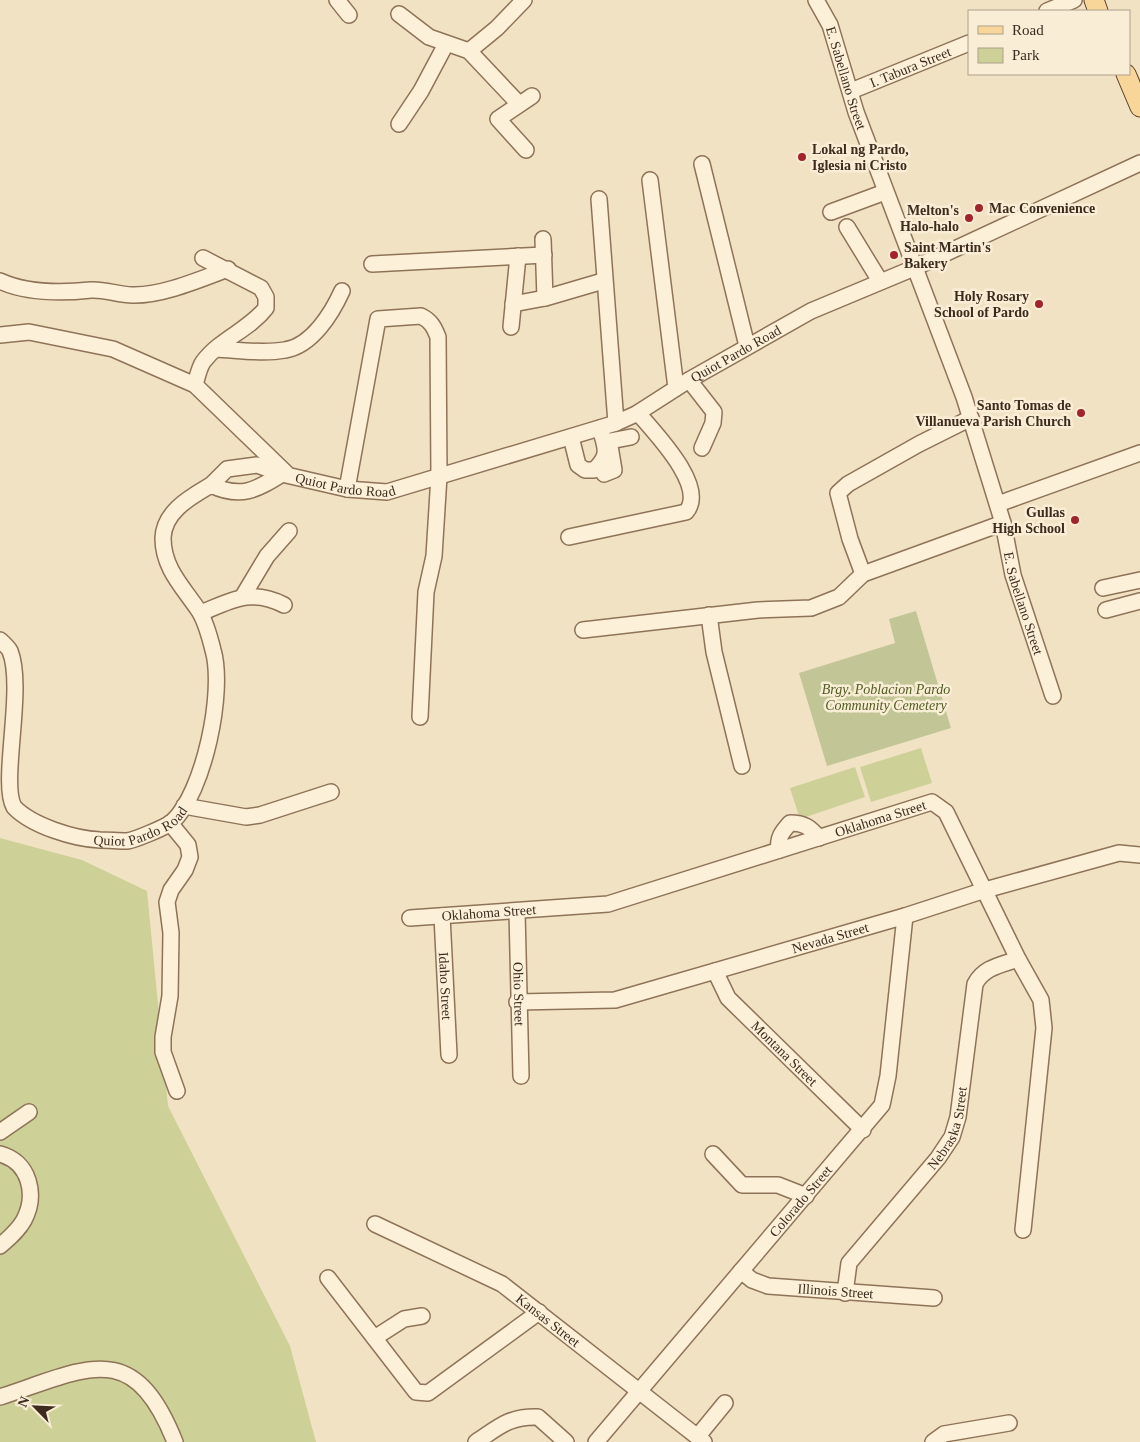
<svg xmlns="http://www.w3.org/2000/svg" width="1140" height="1442" font-family="'Times New Roman',serif">
<style>
.green{fill:#cdd197}
.cemetery{fill:#c2c696}
.lines{fill:none;stroke-linecap:round;stroke-linejoin:round}
.minor-casing{stroke:#8f7358;stroke-width:18}
.major-casing{stroke:#5c412d;stroke-width:21}
.minor{stroke:#fcf0d9;stroke-width:15}
.major{stroke:#f8d699;stroke-width:19}
.poi-dot{fill:#a3232a;stroke:#f9edd5;stroke-width:2}
.labels{text-anchor:middle;stroke-width:5;stroke-linejoin:round;paint-order:stroke}
.street-label{font-size:14px;fill:#3d2c1e;stroke:#f9edd5}
.poi-label{font-size:14px;font-weight:bold;fill:#3d2c1e;stroke:#f9edd5;text-anchor:end}
.park-label{font-size:14px;font-style:italic;fill:#505c22;stroke:#f9edd5}
</style>
<rect width="100%" height="100%" fill="#f2e2c4"/>
<g class="green">
<polygon points="921,748 932,783 871,802 860,767"/>
<polygon points="855,767 865,797 800,819 790,788"/>
<polygon points="0,838 82,860 147,891 168,1106 290,1346 316,1442 0,1442"/>
</g>
<polygon class="cemetery" points="916,611 951,728 827,766 799,673 895,643 889,619"/>
<g class="lines">
<defs>
<g id="minor">
<polyline points="337,0 349,15"/>
<path id="s1" d="M816,0L830,25L856,112L964,397L1003,523L1013,575L1053,696"/>
<polyline points="1047,11 1074,0"/>
<polyline points="399,14 429,37 469,51 519,104"/>
<polyline points="469,51 497,28 524,0"/>
<path id="s2" d="M851,91L969,43"/>
<polyline points="399,124 421,91 446,44"/>
<polyline points="526,150 498,119 532,96"/>
<polyline points="702,164 747,346"/>
<polyline points="650,180 676,388"/>
<polyline points="599,199 616,423"/>
<polyline points="831,212 885,192"/>
<polyline points="847,227 880,281"/>
<polyline points="543,239 545,298"/>
<polyline points="372,264 544,255"/>
<path d="M0,281C26,293 63,293 91,290C104,289 119,295 132,295C162,296 201,279 228,269"/>
<polyline points="513,304 545,298 603,281"/>
<polyline points="511,327 518,256"/>
<polyline points="0,335 29,332 113,349 195,385 286,473"/>
<path d="M216,349C238,350 263,354 285,350C312,346 332,313 342,291"/>
<polyline points="689,380 714,412 713,423 702,448"/>
<path d="M195,385C197,378 199,368 203,362C220,339 249,330 266,308V297L261,288L203,258"/>
<path d="M571,437L578,465L585,470H594C611,454 605,448 600,428"/>
<polyline points="610,441 631,437"/>
<polyline points="604,474 614,470 610,446"/>
<path id="s3" d="M211,485L227,469L257,465L282,474L347,489L387,492L616,423L636,414L689,380L811,311L914,268L1140,163"/>
<path d="M347,489L378,319L421,316C431,321 434,327 438,337L439,476L434,556L426,592L420,717"/>
<polyline points="998,504 1140,453"/>
<path d="M569,537L686,512C708,487 655,433 638,413"/>
<polyline points="863,574 850,539 838,493 848,484 919,444 971,418"/>
<polyline points="1103,588 1140,580"/>
<polyline points="243,596 267,556 289,531"/>
<polyline points="1106,610 1140,601"/>
<path d="M201,613C232,600 252,588 284,605"/>
<polyline points="709,615 714,652 742,766"/>
<polyline points="583,630 758,610 811,608 839,597 863,574 1003,523"/>
<path id="s4" d="M0,640C3,643 8,647 10,651C25,688 0,783 14,807C32,826 75,839 100,840C109,840 118,841 127,841C135,840 166,827 172,822C204,793 225,691 213,650C210,638 206,622 199,611C184,588 163,569 163,538C164,511 191,497 211,485C241,499 256,490 282,474"/>
<polyline points="184,806 246,817 260,815 331,792"/>
<polyline points="170,823 188,845 190,857 185,870 171,890 167,902 171,933 170,996 163,1037 163,1052 177,1091"/>
<path d="M779,850C777,838 782,832 790,823C804,823 810,827 819,838"/>
<path id="s5" d="M517,912L521,1076"/>
<path id="s6" d="M442,916L449,1055"/>
<path id="s7" d="M410,918L608,904L932,802L946,812L1018,959L1041,1000L1044,1028L1023,1230"/>
<path id="s8" d="M715,971L728,998L863,1130"/>
<path id="s9" d="M517,1002L615,1000L905,916L985,890L1119,853L1140,855"/>
<polyline points="0,1132 29,1112"/>
<path d="M0,1154C30,1162 37,1195 24,1220C18,1231 9,1238 0,1246"/>
<polyline points="713,1154 742,1185 778,1185 806,1196"/>
<path id="s10" d="M375,1224L502,1284L704,1442"/>
<path id="s11" d="M741,1271L752,1280L768,1286L934,1298"/>
<polyline points="328,1278 416,1392 428,1393 539,1312"/>
<path id="s12" d="M845,1293L849,1263L938,1158L952,1137L958,1117L975,984C984,967 1001,965 1018,959"/>
<polyline points="376,1337 404,1319 422,1316"/>
<path d="M0,1397C86,1369 133,1336 175,1442"/>
<polyline points="698,1436 725,1403"/>
<path d="M476,1442C499,1427 509,1416 538,1417L566,1442"/>
<path id="s13" d="M596,1442L882,1105L888,1076L905,916"/>
<polyline points="933,1442 944,1434 1009,1423"/>
</g>
<g id="major">
<polyline points="1094,0 1098,11"/>
<polyline points="1126,74 1140,107"/>
</g>
</defs>
<use href="#minor" class="minor-casing"/>
<use href="#major" class="major-casing"/>
<use href="#minor" class="minor"/>
<use href="#major" class="major"/>
</g>
<g class="poi-dot">
<circle cx="802" cy="157" r="5"/>
<circle cx="979" cy="208" r="5"/>
<circle cx="969" cy="218" r="5"/>
<circle cx="894" cy="255" r="5"/>
<circle cx="1039" cy="304" r="5"/>
<circle cx="1081" cy="413" r="5"/>
<circle cx="1075" cy="520" r="5"/>
</g>
<g class="labels">
<g class="street-label">
<text dy="5" stroke="none"><textPath href="#s2" startOffset="64">I. Tabura Street</textPath></text>
<text dy="5" stroke="none"><textPath href="#s1" startOffset="84">E. Sabellano Street</textPath></text>
<text dy="5" stroke="none"><textPath href="#s3" startOffset="564">Quiot Pardo Road</textPath></text>
<text dy="5" stroke="none"><textPath href="#s3" startOffset="144">Quiot Pardo Road</textPath></text>
<text dy="5" stroke="none"><textPath href="#s1" startOffset="639">E. Sabellano Street</textPath></text>
<text dy="5" stroke="none"><textPath href="#s7" startOffset="484">Oklahoma Street</textPath></text>
<text dy="5" stroke="none"><textPath href="#s4" startOffset="310">Quiot Pardo Road</textPath></text>
<text dy="5" stroke="none"><textPath href="#s7" startOffset="79">Oklahoma Street</textPath></text>
<text dy="5" stroke="none"><textPath href="#s9" startOffset="322">Nevada Street</textPath></text>
<text dy="5" stroke="none"><textPath href="#s6" startOffset="70">Idaho Street</textPath></text>
<text dy="5" stroke="none"><textPath href="#s5" startOffset="82">Ohio Street</textPath></text>
<text dy="5" stroke="none"><textPath href="#s8" startOffset="109">Montana Street</textPath></text>
<text dy="5" stroke="none"><textPath href="#s12" startOffset="200">Nebraska Street</textPath></text>
<text dy="5" stroke="none"><textPath href="#s13" startOffset="316">Colorado Street</textPath></text>
<text dy="5" stroke="none"><textPath href="#s11" startOffset="99">Illinois Street</textPath></text>
<text dy="5" stroke="none"><textPath href="#s10" startOffset="199">Kansas Street</textPath></text>
</g>
<g class="poi-label">
<text x="812" y="154" text-anchor="start">Lokal ng Pardo,<tspan x="812" dy="16">Iglesia ni Cristo</tspan></text>
<text x="989" y="213" text-anchor="start">Mac Convenience</text>
<text x="959" y="215">Melton's<tspan x="959" dy="16">Halo-halo</tspan></text>
<text x="904" y="252" text-anchor="start">Saint Martin's<tspan x="904" dy="16">Bakery</tspan></text>
<text x="1029" y="301">Holy Rosary<tspan x="1029" dy="16">School of Pardo</tspan></text>
<text x="1071" y="410">Santo Tomas de<tspan x="1071" dy="16">Villanueva Parish Church</tspan></text>
<text x="1065" y="517">Gullas<tspan x="1065" dy="16">High School</tspan></text>
</g>
<g class="park-label">
<text x="886" y="694">Brgy. Poblacion Pardo<tspan x="886" dy="16">Community Cemetery</tspan></text>
</g>
</g>
<rect x="968" y="10" width="162" height="65" fill="#f9edd5" stroke="#aea08c"/>
<rect x="978" y="26" width="25" height="8" fill="#f8d699" stroke="#aea08c"/>
<text x="1012" y="35" font-size="15" fill="#3d2c1e">Road</text>
<rect x="978" y="48" width="25" height="15" fill="#cdd197" stroke="#aea08c"/>
<text x="1012" y="60" font-size="15" fill="#3d2c1e">Park</text>
<g transform="translate(35 1407) rotate(294)" stroke="#f9edd5" stroke-width="4" paint-order="stroke">
<path d="M0-4L9 19L0 12L-9 19Z" fill="#3d2c1e"/>
<text y="-8" font-size="14" font-weight="bold" text-anchor="middle" fill="#3d2c1e">N</text>
</g>
</svg>
